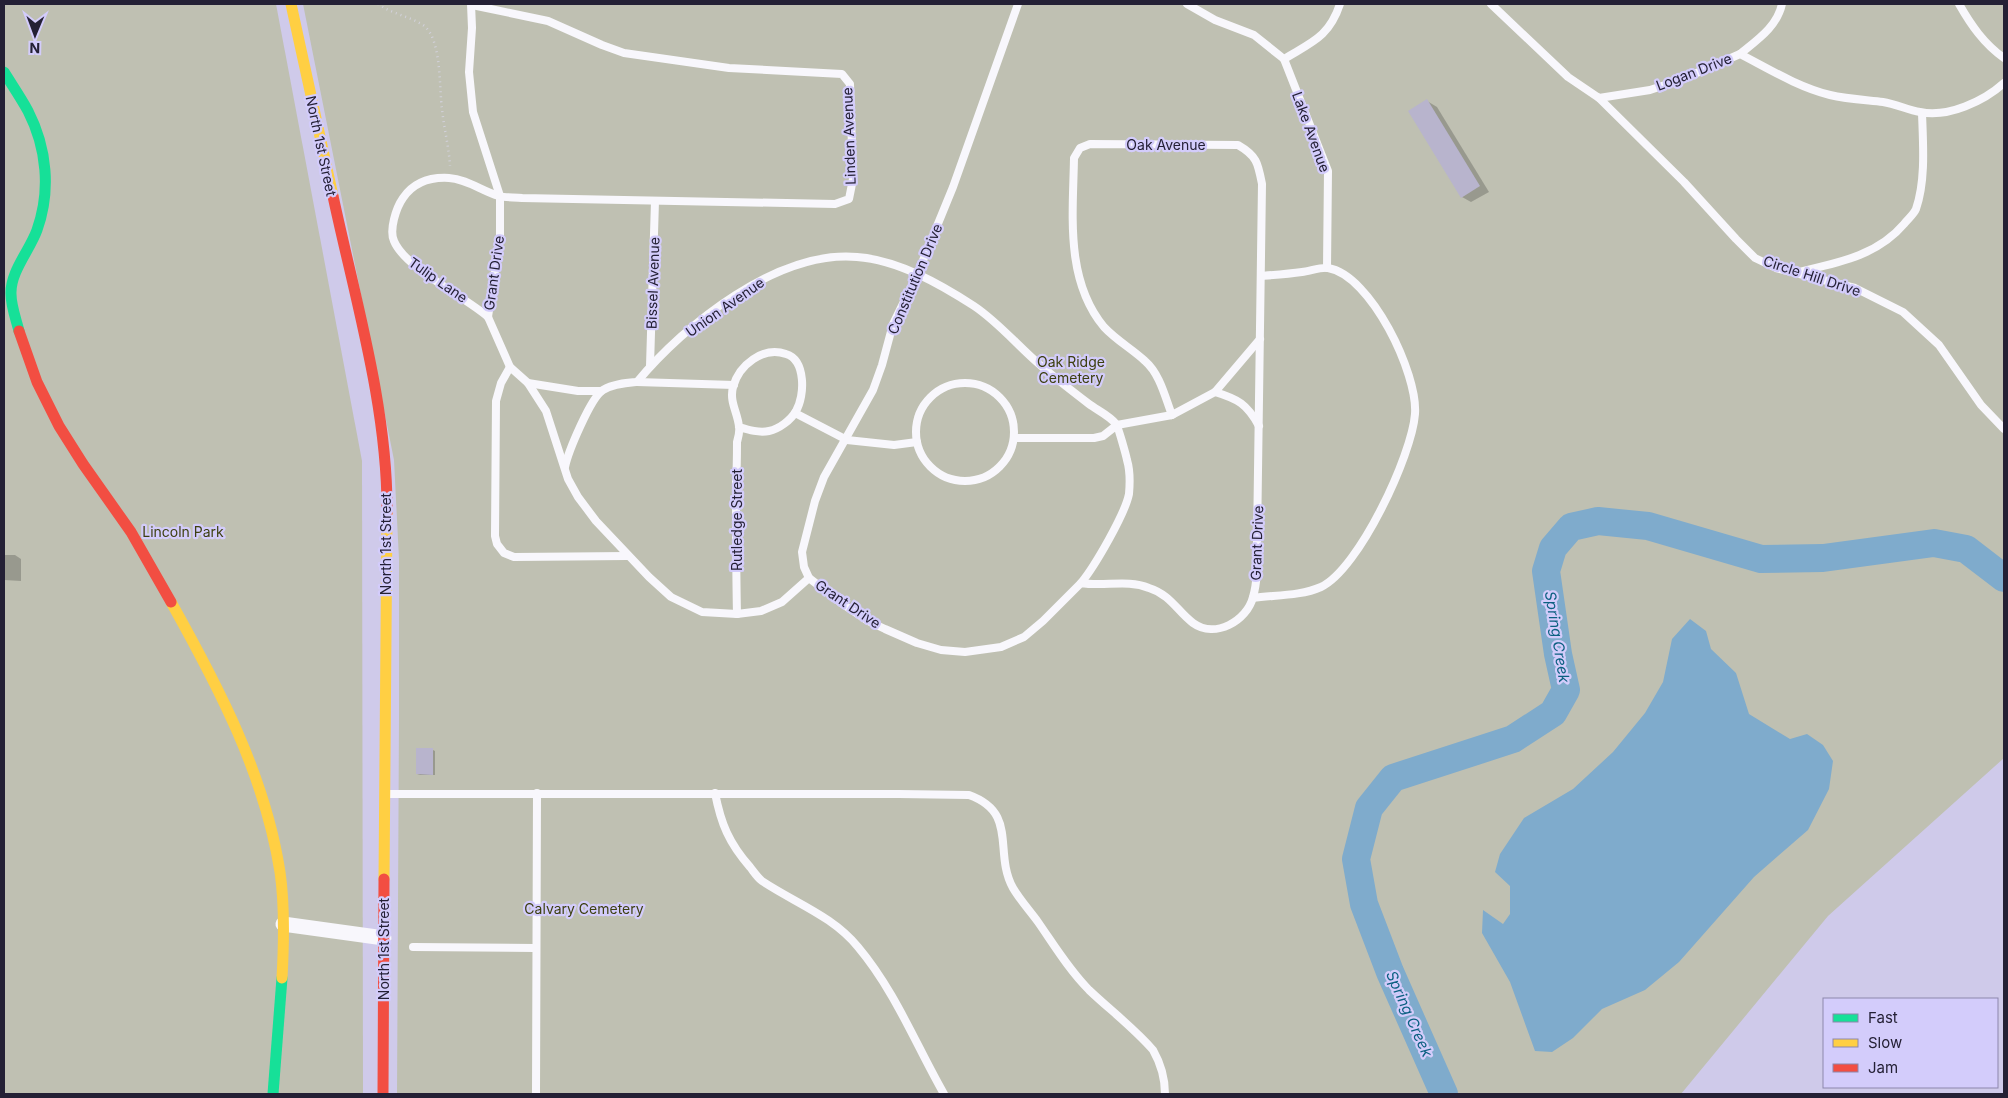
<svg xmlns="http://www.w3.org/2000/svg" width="2008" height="1098" font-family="Inter,sans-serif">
<rect width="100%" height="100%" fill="#cfcaea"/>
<g fill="#bfc0b2">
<path d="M4 4H276L362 461 363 1094H4Z"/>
<path d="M303 4H2004V758L1828 916 1681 1094H397L399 718V559L394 460Z"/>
</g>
<path fill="#7fabcc" d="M1690 619 1706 631 1711 649 1736 673 1749 714 1790 739 1807 734 1823 745 1833 761 1829 789 1808 830 1754 877 1679 962 1645 990 1602 1009 1573 1038 1552 1052 1535 1051 1510 982 1482 933 1483 910 1503 924 1510 914V886L1495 872 1500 854 1524 818 1573 789 1613 752 1645 713 1663 682 1672 639Z"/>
<g fill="#0003">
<path d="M1427 101 1437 107 1489 192 1471 202 1462 197Z"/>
<path d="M4 555H15L21 559V581L4 580Z"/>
<path d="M433 750 435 751V775H420L417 774Z"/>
</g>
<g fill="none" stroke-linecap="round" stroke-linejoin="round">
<path stroke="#7fabcc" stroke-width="28" d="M1444 1094 1390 972 1364 904 1356 859 1369 808 1393 778 1513 739 1553 713 1566 690 1558 654 1546 571 1553 548 1571 527 1598 521 1648 526 1761 559 1823 558 1934 543 1966 549 2004 578"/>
</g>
<g fill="#b8b4cd">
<path d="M1427 99 1480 186 1461 198 1408 111Z"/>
<path d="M416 748H433V775L416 774Z"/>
</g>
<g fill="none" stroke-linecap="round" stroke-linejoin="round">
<path stroke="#d2d1da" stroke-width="2.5" stroke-dasharray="1 4" stroke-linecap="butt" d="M378 4C392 14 409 16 423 25 442 38 439 88 442 109 444 129 449 147 450 166"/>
<g stroke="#f8f7fc" stroke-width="8">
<path d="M471 4 472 28 469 72 473 112 500 196V238L488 317 510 367 528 383 546 411 568 479 578 497 596 521 649 577 671 597 702 612 737 614 761 611 782 602 809 578"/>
<path d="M1018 4 953 187 917 275 893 324 882 365 873 390 824 477 815 501 802 552 804 567 809 578 844 605 868 621 885 629 917 643 941 650 965 652 1001 647 1024 637 1043 621 1081 583C1104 587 1127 579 1149 588 1171 595 1177 611 1193 623 1215 639 1247 621 1253 597 1258 580 1257 561 1257 543L1262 184C1258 163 1257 156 1238 145L1090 144 1080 148 1074 158C1073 215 1065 280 1104 327 1116 340 1132 349 1145 361 1160 374 1165 397 1172 415"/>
<path d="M1187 4 1215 20 1254 35 1284 59C1312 42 1329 37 1340 4"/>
<path d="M1491 4 1568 77 1599 98 1650 90 1683 79 1740 54C1769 69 1798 87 1830 95 1847 99 1866 100 1883 102 1896 104 1908 110 1920 112 1948 118 1984 101 2004 83"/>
<path d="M1959 4C1971 25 1984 44 2004 58"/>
<path d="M472 5 548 21 602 45 624 53 729 68 842 74 850 84 853 179 849 199 835 204 522 198C515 197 506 198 499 196 482 191 467 179 449 178 431 177 414 182 403 198 396 208 389 230 394 241 405 268 464 296 488 317"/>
<path d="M1740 54C1757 40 1777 27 1782 4"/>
<path d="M1284 59 1328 171 1327 268"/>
<path d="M1599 98 1684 182 1736 239 1755 258 1776 268 1855 288 1903 312 1939 345 1981 405 2004 429"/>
<path d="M1798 272C1837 263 1877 256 1904 224 1908 219 1914 214 1916 209 1926 180 1923 143 1922 113"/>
<path d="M650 366 655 201"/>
<path d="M510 367 501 383 496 401 495 536 497 544 504 553 514 557 627 556"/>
<path d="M637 382 734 385"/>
<path d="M528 383 578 391H601"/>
<circle cx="965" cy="432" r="49"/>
<path d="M1215 392C1238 399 1247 404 1259 426"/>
<path d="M795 413 847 440 894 445 917 442"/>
<path d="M1015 438H1094L1103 436 1117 425 1172 415 1215 392 1260 339"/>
<path d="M565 467C568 452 591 397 603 390 613 384 626 383 637 382 685 324 778 250 857 257 898 260 940 284 974 306 998 322 1017 345 1039 364 1055 378 1072 391 1089 404 1097 410 1110 416 1116 424 1118 426 1126 455 1127 460 1130 470 1130 483 1129 494 1125 514 1095 566 1081 583"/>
<path d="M1253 598C1274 595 1301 596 1321 587 1359 569 1412 455 1415 414 1418 374 1371 275 1328 268 1321 267 1310 271 1302 272 1288 274 1274 275 1261 276"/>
<path d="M737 614C736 569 736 525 736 480 737 468 737 455 737 442 738 438 740 432 739 427 738 413 729 402 733 387 739 365 763 346 786 354 806 360 805 396 796 411 791 420 779 429 769 431 759 433 749 430 739 427"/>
<path d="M715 793C721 824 729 843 750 867 754 872 757 877 762 881 795 903 833 916 858 947 895 991 916 1045 944 1094"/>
<path d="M388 794H899L969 795C1019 813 993 852 1013 888 1020 900 1030 911 1038 922 1054 945 1069 970 1089 990 1110 1010 1134 1028 1153 1050 1161 1064 1165 1078 1165 1094"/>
<path d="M413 947 535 948"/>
<path d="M536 1094 537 793"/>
</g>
<path stroke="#f8f7fc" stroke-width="15" d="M283 924 384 938"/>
<g stroke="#16e098" stroke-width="11">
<path d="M4 72C12 85 21 98 28 111 47 148 51 191 37 230 30 250 10 272 11 294 11 306 16 319 19 331"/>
<path d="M273 1094 282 978"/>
</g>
<g stroke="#ffcf43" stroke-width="11">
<path d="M291 4 333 196"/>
<path d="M171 602C218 686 265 775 280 872 285 906 284 942 282 978"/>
<path d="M384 879 387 513"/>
</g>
<g stroke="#f24e42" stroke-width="11">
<path d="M333 196C355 299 388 408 387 513"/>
<path d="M19 331 37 382 59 426 83 464 131 532 171 602"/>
<path d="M383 1094 384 879"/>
</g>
</g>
<g text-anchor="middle" stroke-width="4.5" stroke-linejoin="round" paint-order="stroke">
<g font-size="14" fill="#242035" stroke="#d3ccfb">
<text transform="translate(1694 72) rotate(-21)" y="5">Logan Drive</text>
<text transform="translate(1311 132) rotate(70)" y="5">Lake Avenue</text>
<text transform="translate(849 136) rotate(-92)" y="5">Linden Avenue</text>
<text x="1166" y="150">Oak Avenue</text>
<text transform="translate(321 146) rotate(78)" y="5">North 1st Street</text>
<text transform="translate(494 273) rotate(-82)" y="5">Grant Drive</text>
<text transform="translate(1812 276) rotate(18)" y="5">Circle Hill Drive</text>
<text transform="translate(915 279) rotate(-67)" y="5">Constitution Drive</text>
<text transform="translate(438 280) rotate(35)" y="5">Tulip Lane</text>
<text transform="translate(653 283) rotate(-88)" y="5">Bissel Avenue</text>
<text transform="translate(725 307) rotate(-35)" y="5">Union Avenue</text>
<text transform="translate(737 520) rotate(-90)" y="5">Rutledge Street</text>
<text transform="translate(1257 543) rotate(-88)" y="5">Grant Drive</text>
<text transform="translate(386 544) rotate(-90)" y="5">North 1st Street</text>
<text transform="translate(848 604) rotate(34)" y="5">Grant Drive</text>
<text transform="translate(384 949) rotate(-90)" y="5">North 1st Street</text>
</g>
<g font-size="14" fill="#3c3f0f" stroke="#d3ccfb">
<text x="1071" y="367">Oak Ridge<tspan x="1071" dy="16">Cemetery</tspan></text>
<text x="183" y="537">Lincoln Park</text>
<text x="584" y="914">Calvary Cemetery</text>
</g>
<g font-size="15" font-style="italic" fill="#0b6081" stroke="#d3ccfb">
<text transform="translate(1557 637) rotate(81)" y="5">Spring Creek</text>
<text transform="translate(1409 1014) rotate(66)" y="5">Spring Creek</text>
</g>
</g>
<rect width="2008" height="1098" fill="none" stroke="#242035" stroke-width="10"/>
<rect x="1823" y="998" width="175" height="90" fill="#d3ccfb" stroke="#8d87ac"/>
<rect x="1833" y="1014" width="25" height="8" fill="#16e098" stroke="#8d87ac"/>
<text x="1868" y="1023" font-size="15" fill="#242035">Fast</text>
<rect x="1833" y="1039" width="25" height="8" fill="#ffcf43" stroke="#8d87ac"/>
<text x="1868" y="1048" font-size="15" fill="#242035">Slow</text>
<rect x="1833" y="1064" width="25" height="8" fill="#f24e42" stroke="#8d87ac"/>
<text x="1868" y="1073" font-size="15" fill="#242035">Jam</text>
<g transform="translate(35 35) rotate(181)" stroke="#d3ccfb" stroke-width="4" paint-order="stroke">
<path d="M0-4L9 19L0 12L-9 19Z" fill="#242035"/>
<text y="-8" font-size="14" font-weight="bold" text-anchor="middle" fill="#242035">N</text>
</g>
</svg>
